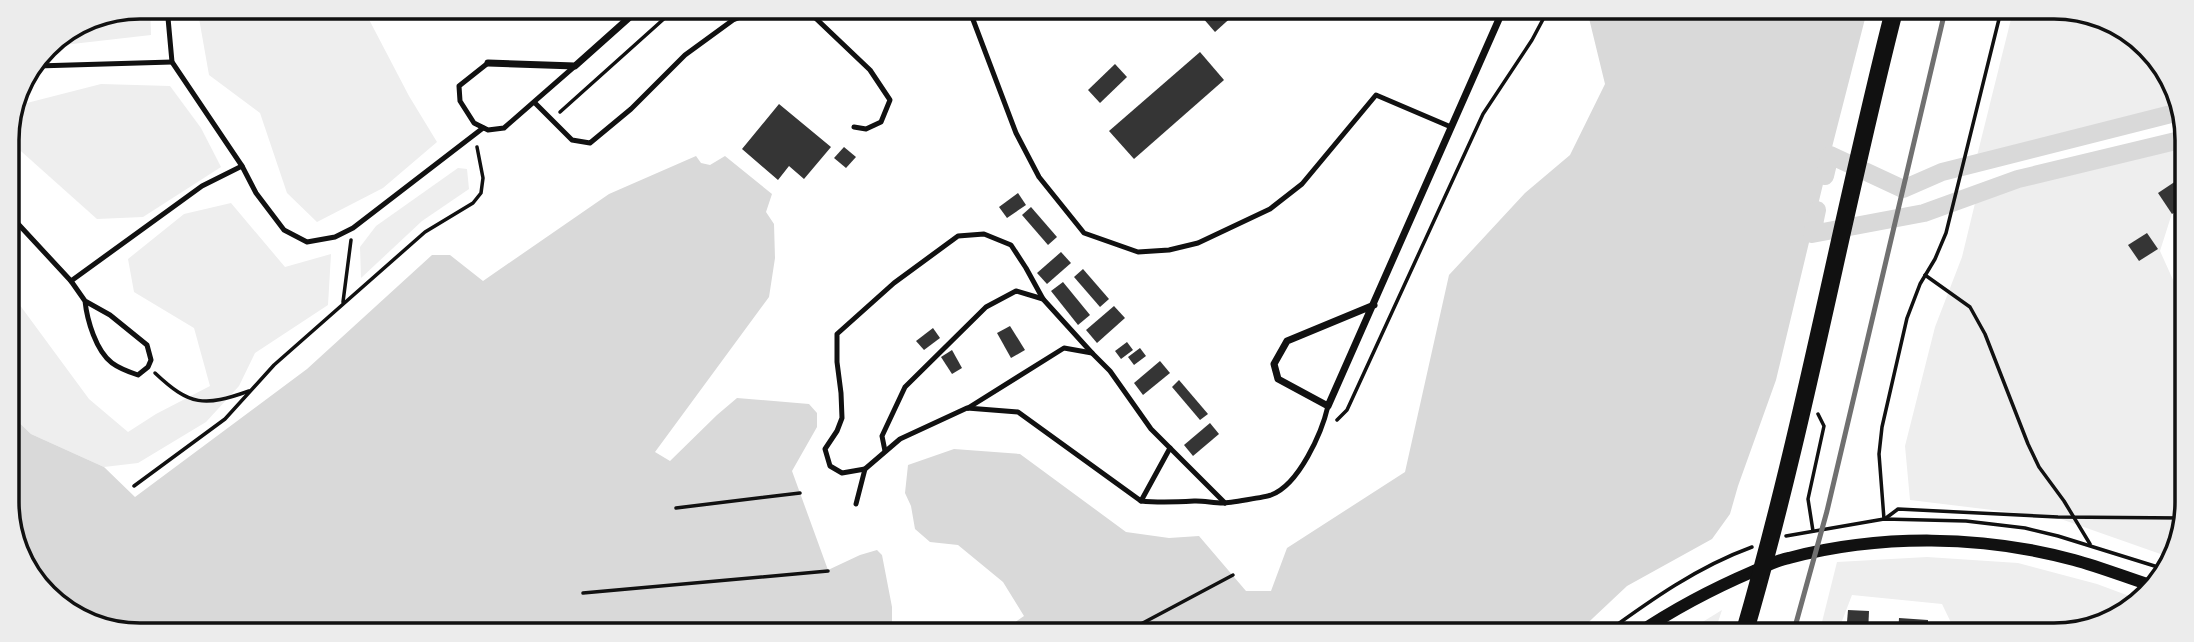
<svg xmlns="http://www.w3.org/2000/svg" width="2194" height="642" font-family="Rubik,sans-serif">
<rect width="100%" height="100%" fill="#fff"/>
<g fill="#eee">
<path d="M140 7H150L151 35 46 47 89 17Z"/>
<path d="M197 7 363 8 409 96 437 142 383 188 317 222 287 193 260 113 209 75Z"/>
<path d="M2013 11H2088L2148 46 2183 111 1975 164Z"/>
<path d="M101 84 170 86 201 128 221 167 143 217 97 219 13 144 9 127 19 105Z"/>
<path d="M2184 139V197L2174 207 2160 251 2179 293 2184 296 2183 536 2169 557 2058 518 1910 500 1905 446 1935 327 1962 257 1977 195 2018 179Z"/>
<path d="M458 168 467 169 469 189 422 221 361 278 360 247 376 226Z"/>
<path d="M231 203 285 267 331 254 328 305 255 353 239 386 206 422 138 463 104 467 31 434 9 413 8 289 89 399 128 432 156 414 210 386 194 328 134 292 128 259 184 214Z"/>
<path d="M1927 557 2018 563 2097 584 2140 600 2135 607 2062 635H1957L1942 604 1852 595 1837 634H1819L1837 562Z"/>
<path d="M1722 610 1714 634H1683Z"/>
</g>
<g fill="#d9d9d9">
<path d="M1587 10 1867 11 1830 155 1776 380 1738 486 1730 514 1712 539 1627 586 1576 634 1001 632 1024 616 1003 582 958 545 930 542 915 529 911 506 905 493 908 465 954 449 1020 454 1126 532 1169 538 1199 536 1246 591H1271L1287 548 1405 472 1449 275 1525 193 1570 155 1605 84Z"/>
<path d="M696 156 701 163 710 165 725 156 772 194 766 212 774 224 775 258 769 297 655 452 670 461 717 415 737 398 809 404 817 413V427L792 471 828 570 860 555 877 550 882 555 892 607V632L106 631 46 596 9 528V413L31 434 104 467 135 497 307 369 432 255H450L483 281 609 194Z"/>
</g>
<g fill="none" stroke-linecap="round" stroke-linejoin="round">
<g stroke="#d9d9d9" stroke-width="18">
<path d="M1825 176 1830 155 1903 189 1942 172 2183 111"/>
<path d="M1817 210 1812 234 1924 213 2018 179 2184 139"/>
</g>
</g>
<g fill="#353535">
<path d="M1195 9H1233L1236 13 1215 32Z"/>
<path d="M1268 10H1283L1274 17Z"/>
<path d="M1200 52 1224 80 1134 159 1109 131Z"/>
<path d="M1115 64 1127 77 1100 103 1088 90Z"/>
<path d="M779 104 831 147 804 179 789 166 778 180 742 149Z"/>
<path d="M844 147 856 157 846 168 834 158Z"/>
<path d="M2176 181 2184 194V206L2172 214 2158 193Z"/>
<path d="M1018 193 1026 205 1007 218 999 207Z"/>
<path d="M1031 207 1057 237 1048 245 1022 215Z"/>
<path d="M2147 233 2158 249 2139 261 2128 245Z"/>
<path d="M1061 252 1071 263 1047 284 1037 273Z"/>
<path d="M1083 269 1109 299 1100 307 1074 277Z"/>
<path d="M1063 282 1090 315 1078 325 1051 291Z"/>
<path d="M1114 306 1125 318 1097 343 1086 330Z"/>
<path d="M1010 326 1025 350 1011 358 997 333Z"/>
<path d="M933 328 940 338 924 350 916 341Z"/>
<path d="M1127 342 1133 350 1121 359 1115 351Z"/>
<path d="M1140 348 1146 356 1134 365 1128 357Z"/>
<path d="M952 350 962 368 952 374 941 357Z"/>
<path d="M1160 361 1170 373 1143 395 1134 383Z"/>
<path d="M1179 380 1208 414 1200 420 1172 387Z"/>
<path d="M1210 423 1219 434 1193 456 1184 445Z"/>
<path d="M1848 610 1869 611 1868 634H1846Z"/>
<path d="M1899 618 1928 620V634H1898Z"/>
</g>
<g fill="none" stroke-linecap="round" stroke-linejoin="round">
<g stroke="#111" stroke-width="3.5">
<path d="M560 112 676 8"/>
<path d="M1925 275 1970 307 1985 334 2028 444 2039 467 2064 501 2090 544"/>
<path d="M343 302 351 240"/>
<path d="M155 373C190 406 204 407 249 391"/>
<path d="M1337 420 1347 410 1483 114 1532 40 1548 10"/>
<path d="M134 486 225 419 274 365 425 232 473 203 481 193 483 178 477 147"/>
<path d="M676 508 800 493"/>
<path d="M1886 518 1898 509 2058 517 2183 518"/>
<path d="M1884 519 1879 454 1882 427 1907 318 1920 284 1935 259 1946 233 2001 11"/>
<path d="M1813 531 1808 499 1824 426 1818 414"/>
<path d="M1786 536 1884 519 1966 521 2025 528 2058 536 2161 568"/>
<path d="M583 593 828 571"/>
<path d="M1124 633 1233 575"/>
<path d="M1604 634C1651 600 1697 567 1752 547"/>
</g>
<g stroke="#111" stroke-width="5">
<path d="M167 7 172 62 242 166 256 193 284 230 307 242 335 237 353 228 483 128"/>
<path d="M801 9 807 10 870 70 890 100 881 122 866 129 854 127"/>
<path d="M969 9 1016 133 1039 177 1084 233 1138 252 1169 250 1198 243 1270 209 1302 184 1376 95 1451 127"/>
<path d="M488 63 459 86 460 101 474 123 488 130 504 128 575 66"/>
<path d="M37 66 172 62"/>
<path d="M535 103 572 140 590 143 631 109 685 55 733 20 762 8"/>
<path d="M8 213 71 281 85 301 110 315 147 345 151 360 148 367 138 375C129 372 120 369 112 363 96 351 87 320 85 301"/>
<path d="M71 281 202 186 242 166"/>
<path d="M968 408 1064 348 1092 353 1110 371 1151 429 1225 503"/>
<path d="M885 451 882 436 905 387 986 307 1016 291 1043 299 1092 353"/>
<path d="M865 469 842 473 830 466 825 449 837 431 842 418 841 393 837 362V334L894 283 958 236 984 234 1011 245 1026 268 1043 299"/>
<path d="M1141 501 1170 448"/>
<path d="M856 504 865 469 900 439 967 408 1018 412 1141 501C1160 503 1177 502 1196 501 1205 501 1214 503 1223 503 1228 503 1266 497 1271 495 1299 485 1322 432 1328 406"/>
</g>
<g stroke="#111" stroke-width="7">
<path d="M488 63 575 66 640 8"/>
<path d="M1374 305 1287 341 1274 364 1278 379 1328 406 1503 10"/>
</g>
<path stroke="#111" stroke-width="12" d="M1637 634C1674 609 1712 589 1754 571 1765 567 1777 560 1789 558 1880 534 1983 535 2074 560 2100 567 2125 577 2150 585"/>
<path stroke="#111" stroke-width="18" d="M1744 634C1804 429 1841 218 1894 11"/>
<path stroke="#707070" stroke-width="5" d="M1793 634 1827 511 1945 11"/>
</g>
<path d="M0 0H2194V642H0ZM140 19H2054A121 121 0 0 1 2175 140V502A121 121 0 0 1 2054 623H140A121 121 0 0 1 19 502V140A121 121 0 0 1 140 19Z" fill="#ececec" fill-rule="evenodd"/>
<path fill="none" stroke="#111" stroke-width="3.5" d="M140 19H2054A121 121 0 0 1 2175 140V502A121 121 0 0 1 2054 623H140A121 121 0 0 1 19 502V140A121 121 0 0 1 140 19Z"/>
</svg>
